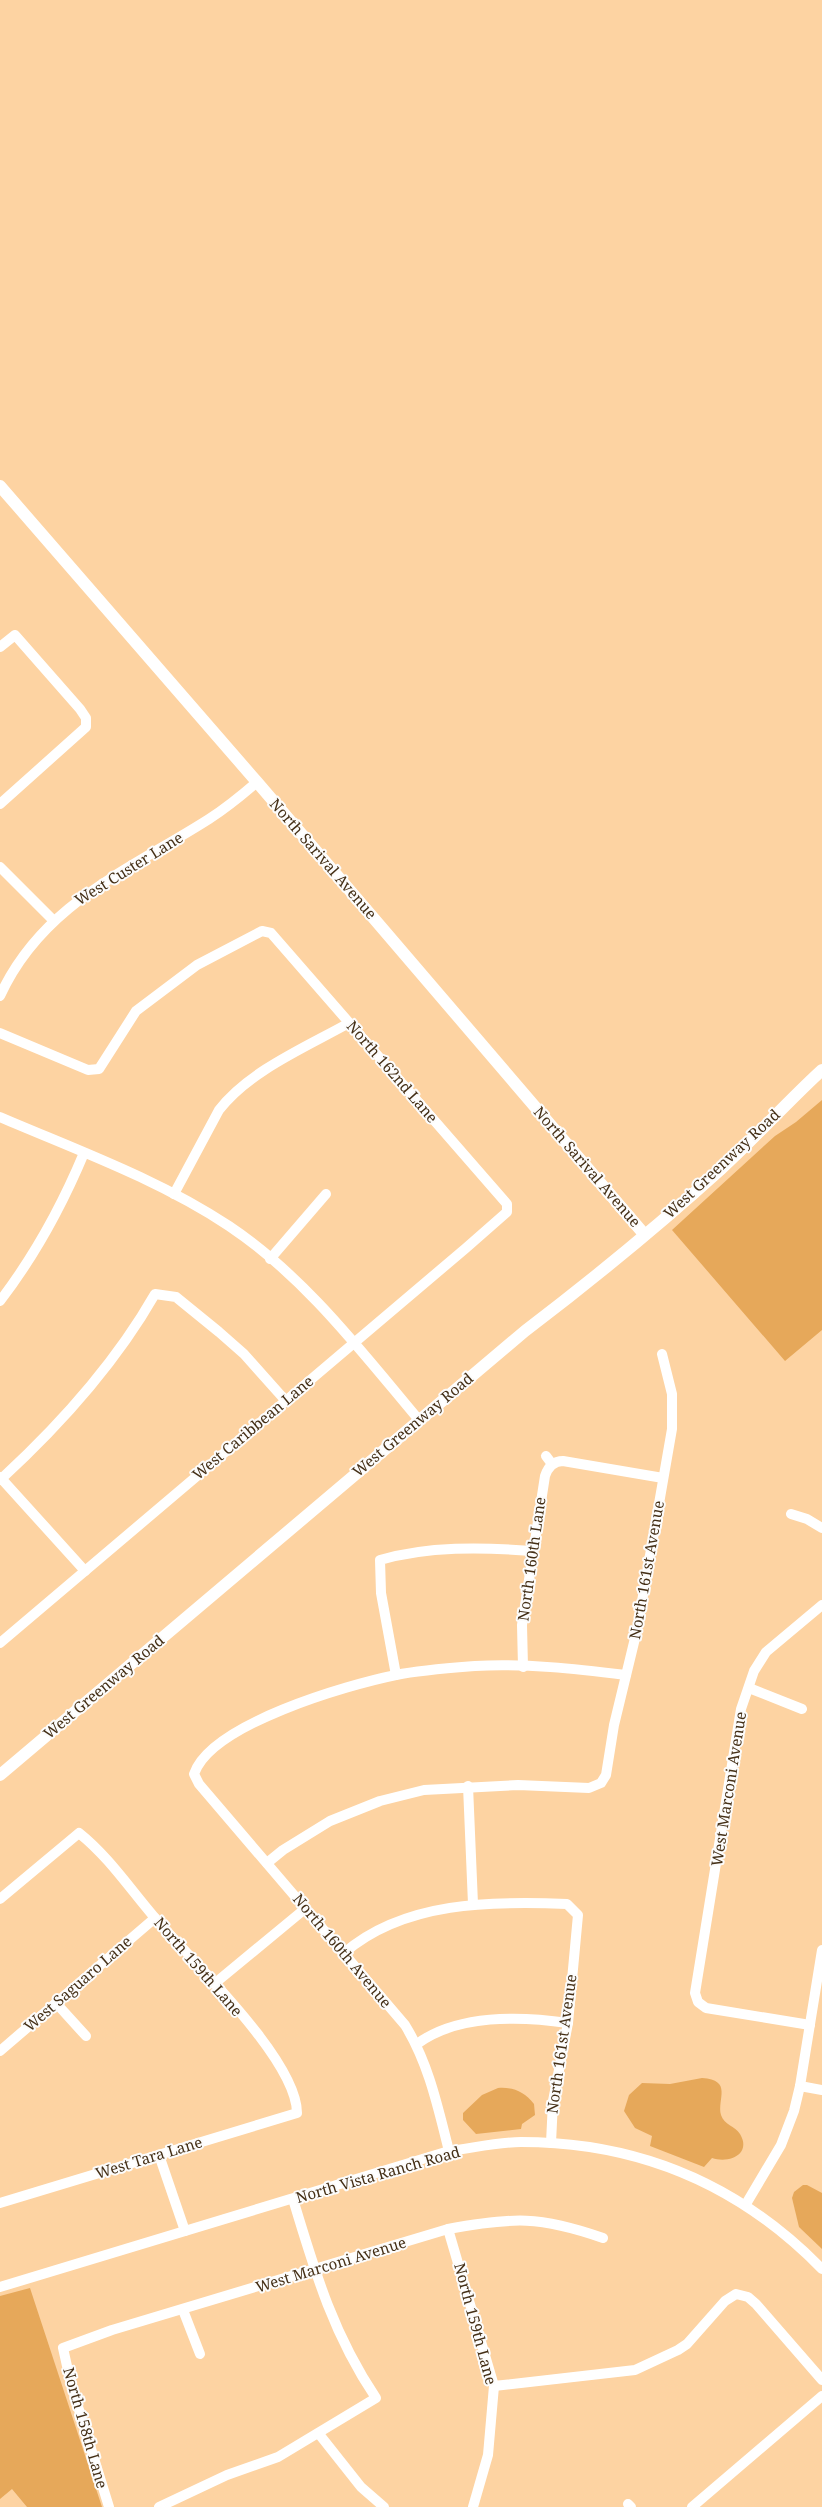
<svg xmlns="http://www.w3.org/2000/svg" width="822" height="2507" font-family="'Noto Serif',serif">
<rect width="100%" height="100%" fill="#fdd3a2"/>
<g fill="#e6a85a">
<path d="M822 1100V1330L785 1361 672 1230 775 1136 796 1122Z"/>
<path d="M702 2078C733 2080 717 2099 721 2115 724 2125 735 2126 740 2134 752 2154 729 2164 712 2158L704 2167 650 2146 652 2136 635 2128 624 2111 629 2095 642 2083 670 2084Z"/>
<path d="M498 2088C513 2087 524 2091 534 2104L535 2115 522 2124 521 2129 476 2134 463 2120V2113L482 2095Z"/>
<path d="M803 2185H807L822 2193V2249L799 2227 792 2198 794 2192Z"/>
<path d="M30 2288 102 2507H27L12 2489 0 2499V2296Z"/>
</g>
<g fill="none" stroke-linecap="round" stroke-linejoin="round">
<g stroke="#fff" stroke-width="10">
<path d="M0 647 15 635 80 709 86 718V727L0 804"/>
<path d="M0 867 53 920"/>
<path d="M0 996C42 904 129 870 209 819 226 808 242 795 257 782"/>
<path d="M0 1033 88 1070 99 1069 136 1011 197 965 262 931 271 933 507 1204V1212L466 1248 0 1643"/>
<path d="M0 1117C77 1150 158 1179 229 1226 305 1277 361 1351 419 1420"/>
<path d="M174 1194 219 1110C249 1071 306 1047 349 1023"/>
<path d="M270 1259 326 1194"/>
<path d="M0 1301C36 1254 61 1208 84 1153"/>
<path d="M546 1456 552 1464"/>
<path d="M0 1477 85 1571"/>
<path d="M0 1480C60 1425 115 1364 155 1294L176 1297 219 1332 244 1354 285 1400"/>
<path d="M791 1514 807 1519 822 1528"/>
<path d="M523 1667 522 1625 545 1476C548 1467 553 1461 563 1461L663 1478"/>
<path d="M396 1675 381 1593 380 1560C428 1546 482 1547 532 1551"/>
<path d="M749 1688 802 1709"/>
<path d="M468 1786 473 1904"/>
<path d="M267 1863 283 1850 330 1821 380 1801 424 1790 518 1785 589 1788 601 1783 606 1775 614 1725 637 1630 672 1429V1394L662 1354"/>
<path d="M0 1899 79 1833C109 1857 130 1889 155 1918 191 1960 297 2060 297 2113L0 2203"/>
<path d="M344 1953C404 1901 492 1901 567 1904L578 1915 568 2023 553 2101 551 2143"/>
<path d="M214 1984 306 1908"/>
<path d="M56 2003 86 2036"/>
<path d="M810 2025 706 2008 698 2002 695 1993 741 1709 754 1671 766 1652 822 1605"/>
<path d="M417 2044C457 2014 521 2016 568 2023"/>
<path d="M0 2051 155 1918"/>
<path d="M800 2086 822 2090"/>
<path d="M449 2151C438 2108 429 2064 405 2025L199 1784 194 1774C211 1724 347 1685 396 1675 421 1670 449 1668 475 1666 524 1663 577 1669 626 1675"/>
<path d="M159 2155 185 2231"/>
<path d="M746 2204 781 2145 794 2111 800 2086 822 1950"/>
<path d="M448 2229 494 2386 488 2455 473 2507"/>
<path d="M0 2287 449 2151C473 2148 498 2142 521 2142 639 2142 740 2185 822 2269"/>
<path d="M183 2310 200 2354"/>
<path d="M494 2386 635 2370 678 2350 687 2344 725 2301 736 2294 748 2297 756 2304 822 2380"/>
<path d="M319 2434 361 2487 384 2507"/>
<path d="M628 2504 631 2507"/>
<path d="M109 2507 71 2384 63 2348 112 2330 448 2229C513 2217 540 2216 603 2238"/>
<path d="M159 2507 227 2475 278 2457 376 2398C333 2334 315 2272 293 2199"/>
<path d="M692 2507 822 2396"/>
</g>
<g stroke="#fff" stroke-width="12">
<path d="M0 486 257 782 644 1234"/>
<path d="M0 1775 525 1331C592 1280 658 1226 721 1169 756 1137 787 1102 822 1070"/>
</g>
</g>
<g text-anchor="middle" stroke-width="4" stroke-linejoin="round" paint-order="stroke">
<g font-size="15" fill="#442f16" stroke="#fcfcfc">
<text transform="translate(323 859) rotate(49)" y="5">North Sarival Avenue</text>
<text transform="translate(129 869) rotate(-32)" y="5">West Custer Lane</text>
<text transform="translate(392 1072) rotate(49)" y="5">North 162nd Lane</text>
<text transform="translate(722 1164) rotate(-43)" y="5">West Greenway Road</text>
<text transform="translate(587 1167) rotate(49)" y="5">North Sarival Avenue</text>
<text transform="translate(413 1425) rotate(-40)" y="5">West Greenway Road</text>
<text transform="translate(253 1428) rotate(-40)" y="5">West Caribbean Lane</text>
<text transform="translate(532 1559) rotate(-82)" y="5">North 160th Lane</text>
<text transform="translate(647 1570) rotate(-80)" y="5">North 161st Avenue</text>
<text transform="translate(104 1687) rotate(-40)" y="5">West Greenway Road</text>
<text transform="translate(729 1789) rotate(-81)" y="5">West Marconi Avenue</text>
<text transform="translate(342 1951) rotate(50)" y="5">North 160th Avenue</text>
<text transform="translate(198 1967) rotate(49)" y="5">North 159th Lane</text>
<text transform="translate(78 1984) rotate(-41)" y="5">West Saguaro Lane</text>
<text transform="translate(562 2044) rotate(-82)" y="5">North 161st Avenue</text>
<text transform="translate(149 2158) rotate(-17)" y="5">West Tara Lane</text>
<text transform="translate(378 2175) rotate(-16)" y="5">North Vista Ranch Road</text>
<text transform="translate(331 2265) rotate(-17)" y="5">West Marconi Avenue</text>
<text transform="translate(475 2324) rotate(75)" y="5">North 159th Lane</text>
<text transform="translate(85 2428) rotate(74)" y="5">North 158th Lane</text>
</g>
</g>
</svg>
